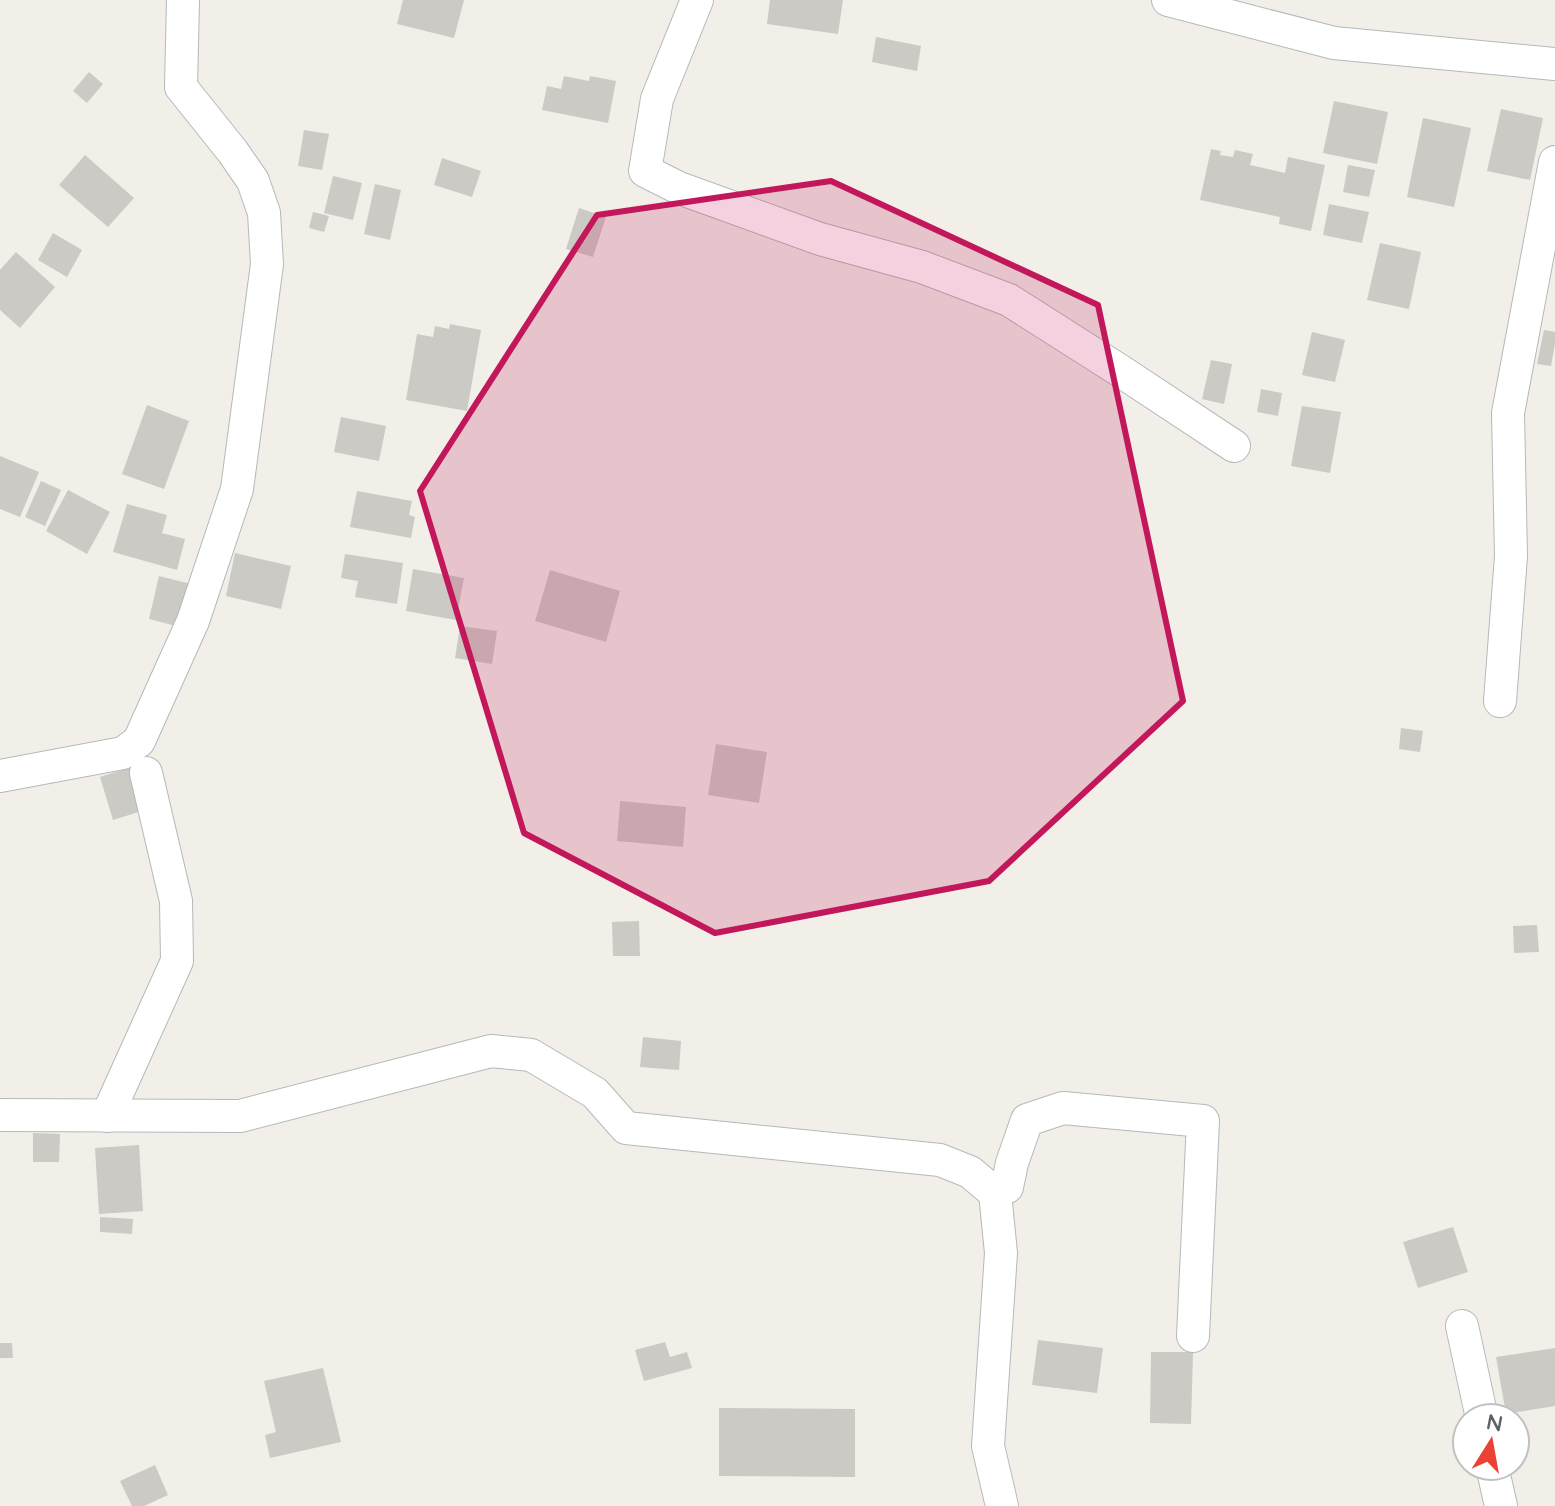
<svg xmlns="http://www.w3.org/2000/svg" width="1555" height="1506" font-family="Quicksand,sans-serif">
<rect width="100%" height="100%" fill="#f1efe8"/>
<g fill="#cccac5">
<path d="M403 0H464L454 38 397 24Z"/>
<path d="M770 0H843L838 34 767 24Z"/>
<path d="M876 37 921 46 917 71 872 62Z"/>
<path d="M89 72 103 84 87 103 73 91Z"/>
<path d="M564 76 589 81 590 76 616 81 608 123 542 110 547 86 561 89Z"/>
<path d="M1334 101 1388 112 1377 164 1323 153Z"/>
<path d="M1501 109 1543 118 1530 180 1487 171Z"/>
<path d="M1423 118 1471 128 1454 207 1407 197Z"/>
<path d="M304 130 329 134 322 170 298 166Z"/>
<path d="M1211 149 1221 151 1220 155 1233 157 1235 150 1253 154 1250 165 1285 173 1288 157 1325 165 1311 231 1279 224 1280 217 1200 200Z"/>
<path d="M85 155 134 198 108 227 59 185Z"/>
<path d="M442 158 481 171 472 197 434 185Z"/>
<path d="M1348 165 1375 170 1369 197 1343 192Z"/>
<path d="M333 176 362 183 353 220 324 213Z"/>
<path d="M375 184 401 190 390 240 364 234Z"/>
<path d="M1329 204 1369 212 1362 243 1323 235Z"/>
<path d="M579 208 606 217 593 257 566 249Z"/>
<path d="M313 212 329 216 324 232 309 228Z"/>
<path d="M53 233 82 250 67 277 38 260Z"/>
<path d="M1380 243 1421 252 1409 309 1367 300Z"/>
<path d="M16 252 55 287 20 328 0 310V270Z"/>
<path d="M450 324 481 330 467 411 406 400 417 334 433 337 435 326 449 329Z"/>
<path d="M1544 330 1555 332V344L1551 366 1537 364Z"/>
<path d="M1312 332 1345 340 1335 382 1302 375Z"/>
<path d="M1211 360 1232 364 1224 404 1202 399Z"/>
<path d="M1261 389 1282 393 1278 416 1257 412Z"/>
<path d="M147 405 189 421 164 489 122 474Z"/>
<path d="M1302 406 1341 412 1330 473 1291 466Z"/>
<path d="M341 417 386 426 379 461 334 452Z"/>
<path d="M0 456 39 472 20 517 0 509Z"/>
<path d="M41 481 61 490 45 526 25 517Z"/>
<path d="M68 490 110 512 87 554 46 531Z"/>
<path d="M357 491 412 501 409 515 415 517 411 538 350 527Z"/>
<path d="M127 504 167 515 162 533 185 539 177 570 113 552Z"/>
<path d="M235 553 291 566 281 609 226 596Z"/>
<path d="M345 554 403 563 397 604 355 597 358 581 341 578Z"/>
<path d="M413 569 464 578 456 620 406 611Z"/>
<path d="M550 570 620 591 606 642 535 621Z"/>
<path d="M159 576 191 584 180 627 149 619Z"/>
<path d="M460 626 497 631 492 664 455 658Z"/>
<path d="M1401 728 1423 731 1420 752 1399 749Z"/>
<path d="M716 744 767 752 759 803 708 795Z"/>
<path d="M131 767 145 810 113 820 100 777Z"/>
<path d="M620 801 686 807 683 847 617 841Z"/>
<path d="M639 921 640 956H613L612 922Z"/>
<path d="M1537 925 1539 952 1514 953 1513 926Z"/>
<path d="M643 1037 681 1041 679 1070 640 1067Z"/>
<path d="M33 1133 60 1134 59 1162H33Z"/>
<path d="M139 1145 143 1211 99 1214 95 1148Z"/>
<path d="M100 1217 133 1219 132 1234 100 1232Z"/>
<path d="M1453 1227 1468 1272 1418 1288 1403 1242Z"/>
<path d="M1038 1340 1103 1348 1097 1393 1032 1385Z"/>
<path d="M665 1342 670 1357 687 1352 692 1368 644 1381 635 1350Z"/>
<path d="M0 1343H12L13 1358H0Z"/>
<path d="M1555 1348V1406L1506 1414 1496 1357Z"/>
<path d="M1151 1352H1193L1191 1424 1150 1423Z"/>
<path d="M323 1368 341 1442 270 1458 265 1435 276 1432 264 1381Z"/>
<path d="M719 1408 855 1409V1477L719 1476Z"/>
<path d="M155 1465 168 1495 144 1506H132L120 1481Z"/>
</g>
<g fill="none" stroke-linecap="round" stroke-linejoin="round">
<g stroke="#b5b8bc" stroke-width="34">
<g id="minor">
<path d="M697 0 657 99 645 171 679 188 820 239 922 267 1009 300 1119 370 1234 446"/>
<path d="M1168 0 1334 43 1555 64"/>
<path d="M1500 701 1511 556 1508 413 1555 162"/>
<path d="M0 776 123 753 139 741 193 621 237 489 267 264 264 213 253 181 233 152 181 87 183 0"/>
<path d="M0 1115 240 1116 491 1051 531 1055 595 1093 626 1128 940 1160 970 1172 995 1193 1001 1253 988 1446 1002 1506"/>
<path d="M107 1116 177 961 176 901 146 773"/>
<path d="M995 1193 1007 1187 1012 1163 1027 1120 1063 1108 1203 1121 1193 1336"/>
<path d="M1462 1326 1482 1418"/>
<path d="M1492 1466 1501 1506"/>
</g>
</g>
<use href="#minor" stroke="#fff" stroke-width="32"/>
</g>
<path fill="#c2185b" fill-opacity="0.2" stroke="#c2185b" stroke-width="6" stroke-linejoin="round" d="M831 181 1098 305 1183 701 989 881 715 933 524 833 420 491 597 215Z"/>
<g transform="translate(1491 1442) rotate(11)"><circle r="38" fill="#ffffff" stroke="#bfc1c3" stroke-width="2"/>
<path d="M0-6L14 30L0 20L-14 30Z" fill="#ea4335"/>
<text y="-12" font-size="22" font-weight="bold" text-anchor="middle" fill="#5f6368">N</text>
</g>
</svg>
